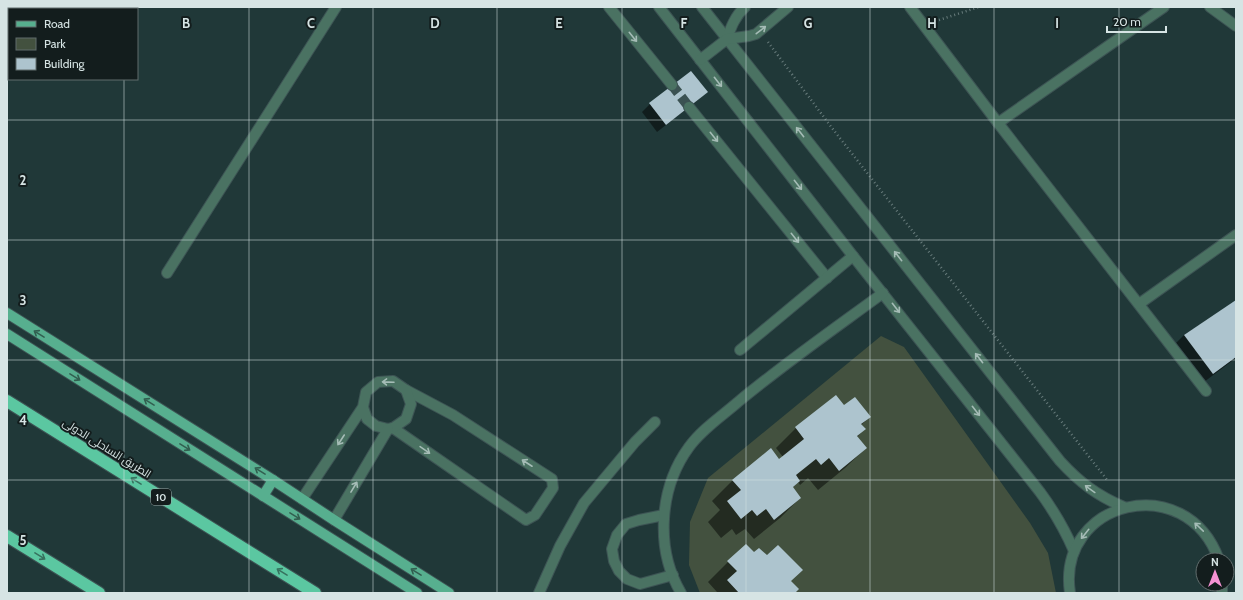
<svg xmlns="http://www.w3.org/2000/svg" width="1243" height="600" font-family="Cabin,Cairo,sans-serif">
<rect width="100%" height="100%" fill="#203838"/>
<path fill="#43513f" d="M881 336 904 347 1030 523 1048 553 1056 593H700L689 565 690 522 708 478Z"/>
<g fill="#0007">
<path d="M691 72 706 92 698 100 657 132 642 112 650 104Z"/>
<path d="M1236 301V358L1204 382 1176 343 1184 335Z"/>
<path d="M844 407 870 417 861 425 864 429 857 437 866 448 845 468 818 490 808 478 800 485 798 482 792 488 800 498 780 518 754 539 745 529 736 535 732 529 721 538 708 522 720 510 712 501 733 480 779 460 783 457 776 448 796 428Z"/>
<path d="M728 562 790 582 794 593H716L717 592 708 582Z"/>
</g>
<g fill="#adc4ce">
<path d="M691 71 708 92 666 125 649 103Z"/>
<path d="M1236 300V357L1213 374 1184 335Z"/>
<path d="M836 395 844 405 855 397 871 417 861 424 866 429 857 436 867 448 839 471 829 458 821 465 816 459 796 475 800 481 793 487 801 498 774 520 766 509 757 516 752 510 741 519 727 501 741 490 732 480 771 448 779 459 804 439 795 427Z"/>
<path d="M746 544 754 552 759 548 767 555 778 545 803 570 791 581 799 589 795 593H739L727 580 737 571 727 561Z"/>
</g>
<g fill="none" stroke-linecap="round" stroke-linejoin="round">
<path stroke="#3b5252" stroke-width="10" stroke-dasharray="10 5" stroke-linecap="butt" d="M672 85 689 107"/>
<g stroke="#3d5454" stroke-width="12">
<g id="minor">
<path d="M609 7 672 85"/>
<path d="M659 7 853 256 1040 492C1054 511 1065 530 1074 551"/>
<path d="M702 7 1060 461C1080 483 1098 496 1124 507"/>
<path d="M910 7 998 123 1206 391"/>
<path d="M1210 7 1236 26"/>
<path d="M727 39C731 27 735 16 745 7"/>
<path d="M700 60 727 39 749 36 756 34 788 7"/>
<path d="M689 107 827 278"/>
<path d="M998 123 1164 7"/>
<path d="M167 273 336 7"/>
<path d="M1139 304 1236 235"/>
<path d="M740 350 853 256"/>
<path d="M393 428 526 520 535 515 553 488 552 479 453 415 406 390"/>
<path d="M302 499 363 407 366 392 378 382 393 381 406 390 411 404 406 419 393 428 388 429 376 426 367 419 363 407"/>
<path d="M664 515 639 520 626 524 617 535 612 549 614 561 619 571 627 579 640 584 673 575"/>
<path d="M334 520 388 429"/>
<path d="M539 593 560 546 584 503 635 442 655 422"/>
<path d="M681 593C655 549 659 488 689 447 702 429 722 416 738 402 785 363 834 329 883 293"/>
<path d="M1070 593C1056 501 1186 468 1219 560"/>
<path d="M1222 593V584"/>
</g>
</g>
<g stroke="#3d5454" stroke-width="12">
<g id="major">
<path d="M7 313 273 480 334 520 449 593"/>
<path d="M7 334 417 593"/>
<path d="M263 496 273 480"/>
</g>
</g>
<g stroke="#3d5454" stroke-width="14">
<g id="highway">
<path d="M7 401 315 593"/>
<path d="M7 536 99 593"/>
</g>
</g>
<g stroke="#687c7c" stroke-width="2.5" stroke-dasharray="1 3" stroke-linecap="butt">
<path d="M939 20 979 7"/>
<path d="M768 42 832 128 1108 481"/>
</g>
<use href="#minor" stroke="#4a7262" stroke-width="10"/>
<use href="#major" stroke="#57af8f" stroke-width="10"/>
<use href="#highway" stroke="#5bc7a1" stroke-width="12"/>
</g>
<defs><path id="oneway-shaft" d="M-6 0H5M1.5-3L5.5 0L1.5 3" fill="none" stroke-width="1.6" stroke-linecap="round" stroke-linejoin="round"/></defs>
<g stroke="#a5bcb6">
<use href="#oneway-shaft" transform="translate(761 30) rotate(-38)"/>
<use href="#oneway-shaft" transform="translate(633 37) rotate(51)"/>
<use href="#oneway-shaft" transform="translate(718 82) rotate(52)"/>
<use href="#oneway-shaft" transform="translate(800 132) rotate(-128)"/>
<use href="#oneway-shaft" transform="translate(714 137) rotate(51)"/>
<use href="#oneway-shaft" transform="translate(798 185) rotate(52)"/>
<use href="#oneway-shaft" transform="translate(795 238) rotate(51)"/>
<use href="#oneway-shaft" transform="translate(898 256) rotate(-128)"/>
<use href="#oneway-shaft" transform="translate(896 308) rotate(52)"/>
<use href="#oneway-shaft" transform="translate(979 358) rotate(-128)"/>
<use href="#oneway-shaft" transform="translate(388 382) rotate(-178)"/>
<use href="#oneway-shaft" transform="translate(976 411) rotate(52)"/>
<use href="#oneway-shaft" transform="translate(341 440) rotate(123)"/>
<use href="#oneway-shaft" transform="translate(425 450) rotate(35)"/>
<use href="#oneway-shaft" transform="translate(527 463) rotate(-147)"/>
<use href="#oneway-shaft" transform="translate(354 487) rotate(-59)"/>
<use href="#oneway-shaft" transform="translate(1090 489) rotate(-144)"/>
<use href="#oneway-shaft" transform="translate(1199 527) rotate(-136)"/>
<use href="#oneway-shaft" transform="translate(1085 534) rotate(129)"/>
</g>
<g stroke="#325f50">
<use href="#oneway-shaft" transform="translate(39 334) rotate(-148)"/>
<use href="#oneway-shaft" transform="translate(75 377) rotate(32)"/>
<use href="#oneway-shaft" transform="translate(149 402) rotate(-148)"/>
<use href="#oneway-shaft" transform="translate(185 447) rotate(32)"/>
<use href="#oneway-shaft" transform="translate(260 471) rotate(-148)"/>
<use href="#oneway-shaft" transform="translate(295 516) rotate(32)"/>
<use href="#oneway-shaft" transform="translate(416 572) rotate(-148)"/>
</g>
<g stroke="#37725f">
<use href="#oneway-shaft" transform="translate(136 481) rotate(-148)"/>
<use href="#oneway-shaft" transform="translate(40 556) rotate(32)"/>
<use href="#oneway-shaft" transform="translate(282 572) rotate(-148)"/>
</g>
<path fill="none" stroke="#d6e4e4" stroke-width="1" stroke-opacity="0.55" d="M124 7V9M249 7V593M373 7V593M497 7V593M622 7V593M746 7V593M870 7V593M994 7V593M1119 7V593M124 79V593M7 120H1236M7 240H1236M7 360H1236M7 480H1236"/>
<g text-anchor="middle" stroke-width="4" stroke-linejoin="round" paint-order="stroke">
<rect fill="#131d1d" stroke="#9ca8a8" stroke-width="1" x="151" y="489" width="20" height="16" rx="3"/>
<g font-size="10" font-weight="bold" fill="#d6e4e4">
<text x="161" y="501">10</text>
</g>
<g font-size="11" fill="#d6e4e4" stroke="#131d1d">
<text transform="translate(107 448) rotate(32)" y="4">الطريق الساحلى الدولى</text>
</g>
</g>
<g font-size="13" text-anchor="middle" font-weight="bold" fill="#d6e4e4" stroke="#131d1d" stroke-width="4" stroke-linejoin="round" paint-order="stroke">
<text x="186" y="28">B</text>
<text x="311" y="28">C</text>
<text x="435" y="28">D</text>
<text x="559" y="28">E</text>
<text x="684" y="28">F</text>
<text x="808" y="28">G</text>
<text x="932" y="28">H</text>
<text x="1057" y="28">I</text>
<text x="23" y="185">2</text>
<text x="23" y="305">3</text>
<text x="23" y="425">4</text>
<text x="23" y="545">5</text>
</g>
<rect width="1243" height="600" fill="none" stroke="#d6e4e4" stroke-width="16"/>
<rect x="8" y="8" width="130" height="72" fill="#131d1d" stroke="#616d6d"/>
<rect x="16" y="21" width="20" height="6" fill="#57af8f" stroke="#616d6d"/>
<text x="44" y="28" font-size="12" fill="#d6e4e4">Road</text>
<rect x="16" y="38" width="20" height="12" fill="#43513f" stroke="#616d6d"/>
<text x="44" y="48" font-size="12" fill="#d6e4e4">Park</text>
<rect x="16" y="58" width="20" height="12" fill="#adc4ce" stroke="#616d6d"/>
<text x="44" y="68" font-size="12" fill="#d6e4e4">Building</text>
<g transform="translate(1215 572)"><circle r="19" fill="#131d1d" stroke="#616d6d"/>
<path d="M0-3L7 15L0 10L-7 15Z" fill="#f591d3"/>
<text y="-6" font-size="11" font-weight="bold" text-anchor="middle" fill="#d6e4e4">N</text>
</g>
<path d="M1107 26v6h59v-6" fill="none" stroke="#d6e4e4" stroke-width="2"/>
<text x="1113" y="26" font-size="12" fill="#d6e4e4" stroke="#131d1d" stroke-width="3" paint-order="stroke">20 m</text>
</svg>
